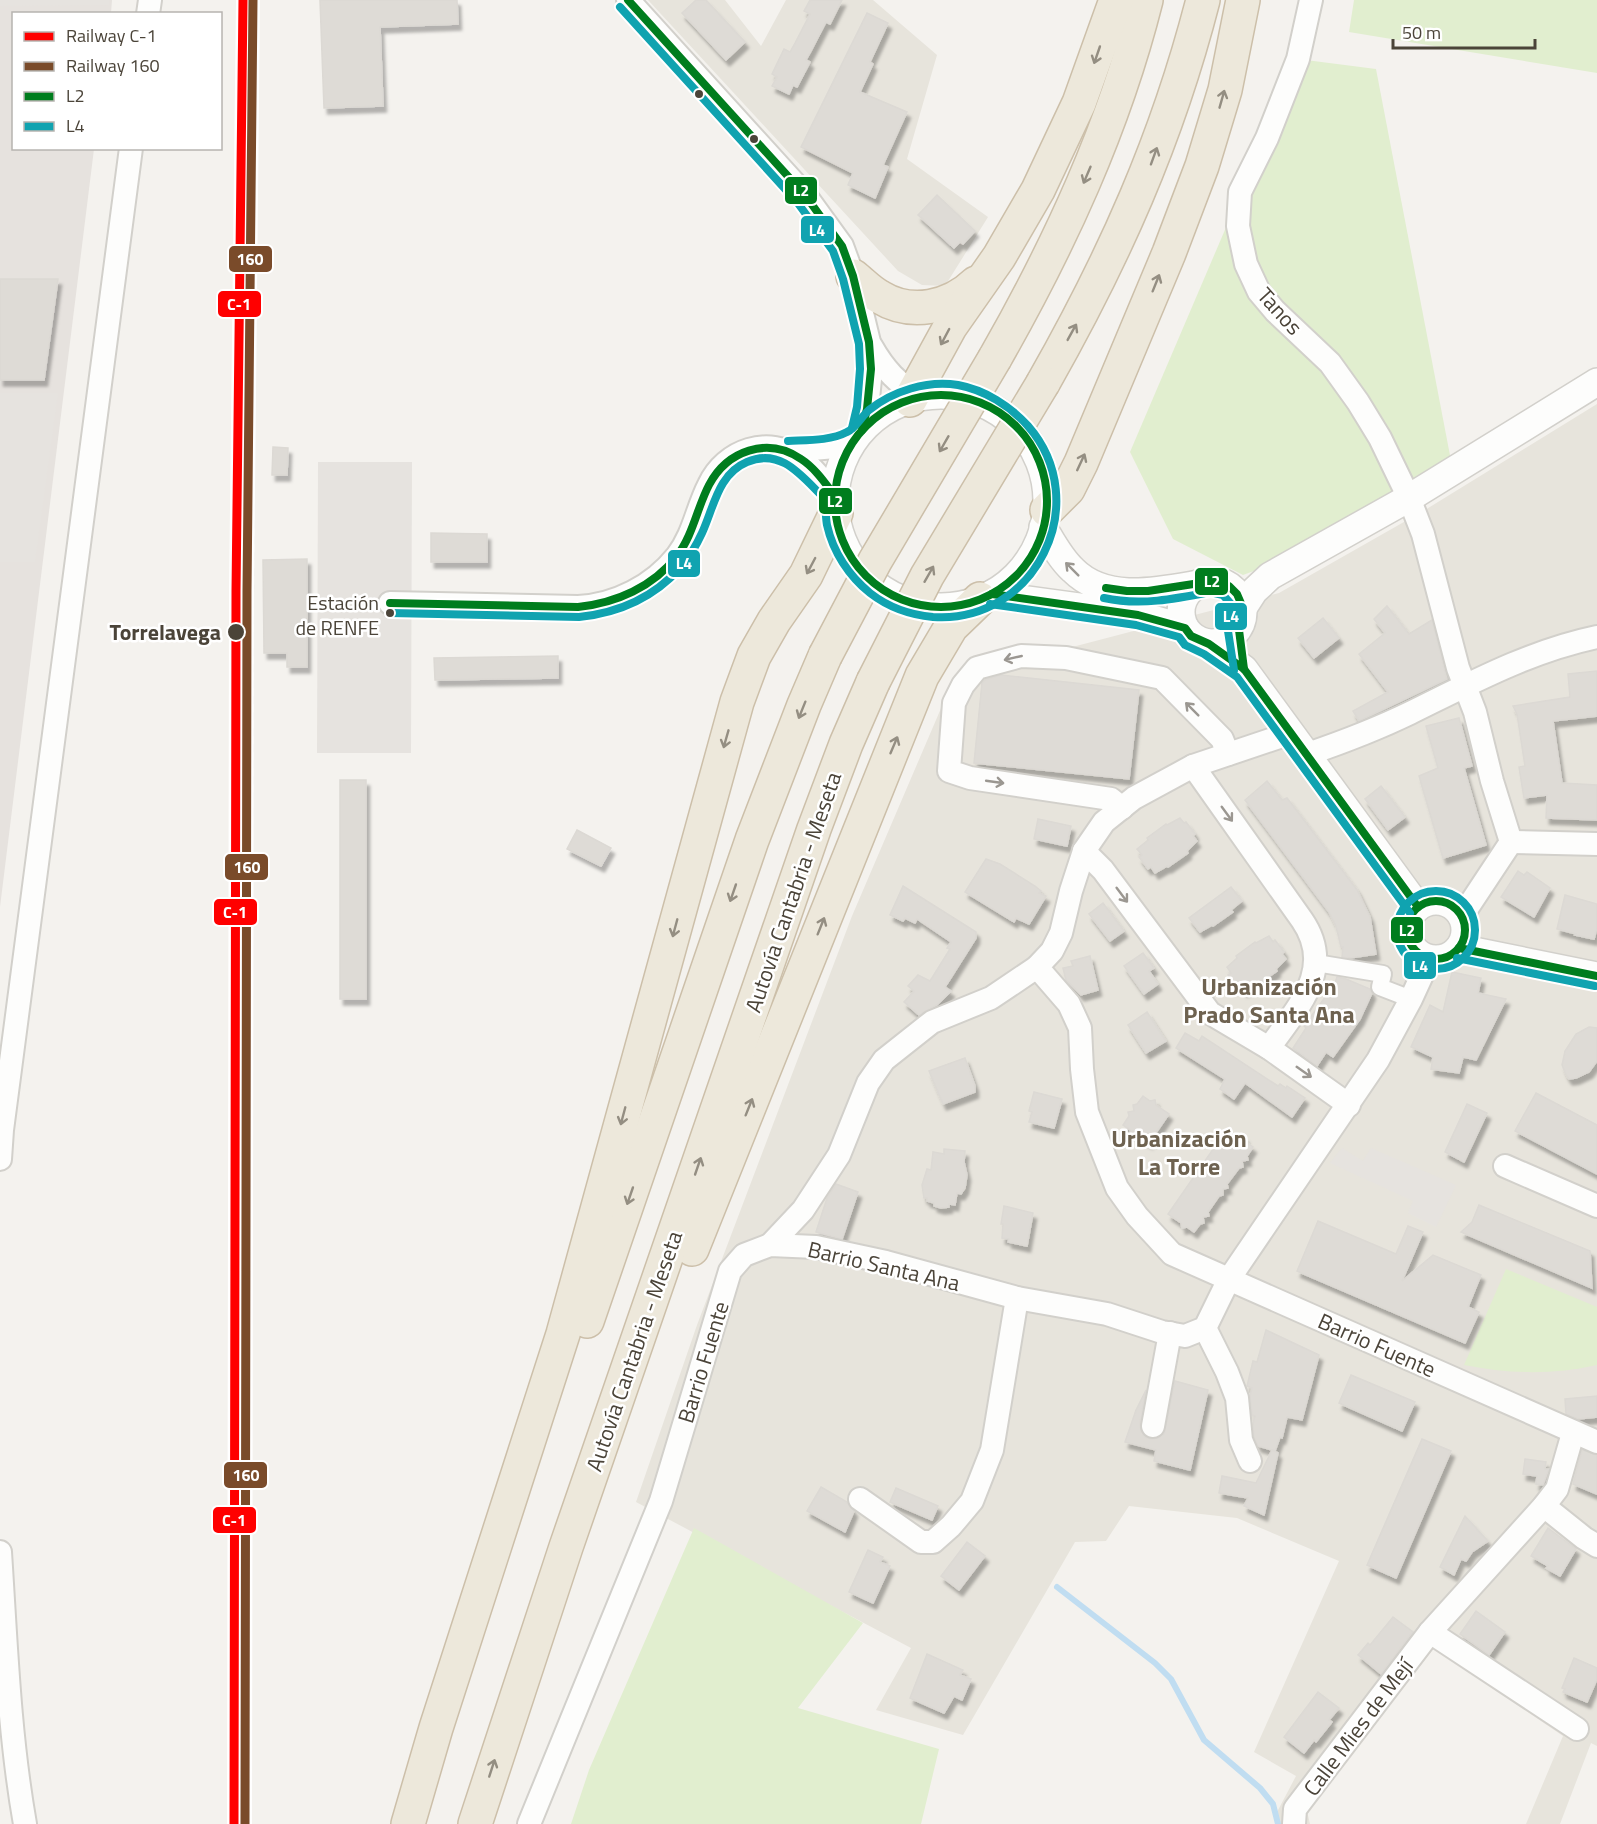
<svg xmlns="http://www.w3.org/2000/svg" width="1597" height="1824" font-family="'Titillium Web',sans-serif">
<defs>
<filter id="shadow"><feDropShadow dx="3.5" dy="6" stdDeviation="1.5" flood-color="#0004"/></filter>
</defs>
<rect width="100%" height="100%" fill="#f4f2ee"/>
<g fill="#e7e4dc">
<path d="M648 0H725L761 46 786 0H873L937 55 907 159 988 217 945 286 922 285 898 271Z"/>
<path d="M1597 404V1746L1591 1743 1560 1824H1526L1563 1736 1434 1648 1307 1811 1310 1824H1278L1276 1814 1296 1776 1254 1752 1339 1561 1237 1518 1129 1506 1106 1541 1075 1542 963 1735 876 1710 911 1648 636 1502 697 1325 852 916 954 678 1279 593 1425 510Z"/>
</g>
<path fill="#e6e2de" d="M0 0H112L111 13 14 14V148L94 149 0 907Z"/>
<g fill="#e1eecf">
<path d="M1354 0H1597V73L1349 32Z"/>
<path d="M1298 59 1376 69 1453 471 1333 542 1243 575 1173 539 1130 452Z"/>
<path d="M1506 1269 1597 1307V1365C1552 1375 1509 1374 1464 1365Z"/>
<path d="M694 1528 863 1623 798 1708 939 1749 921 1824H571L589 1770Z"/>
</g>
<g fill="#e6e3df">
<path d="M0 0H109V5L0 6Z"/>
<path d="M0 393H58L35 562H0Z"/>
<path d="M318 462H412L411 753H317Z"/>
<path d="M1342 1148 1363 1161 1371 1148 1456 1185 1436 1227 1408 1213 1413 1201 1330 1163Z"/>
</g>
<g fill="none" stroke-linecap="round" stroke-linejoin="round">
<path stroke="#c0ddf1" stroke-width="6" d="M1057 1587 1155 1663 1171 1679 1204 1740 1260 1788 1273 1804 1278 1824"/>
</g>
<g fill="#dedbd6" stroke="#dcd9d4" stroke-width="1.5" filter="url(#shadow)">
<path d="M320 0H457L458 24 380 27 383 106 324 108Z"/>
<path d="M696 0H706L745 42 726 60 682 13Z"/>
<path d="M810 0H842L830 24 826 22 811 51 806 60 810 62 797 87 793 85 789 94 772 86 777 77 772 74 784 49 790 52 795 43 810 14 804 11Z"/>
<path d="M867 13 888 23 870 62 873 64 860 92 907 112 883 165 888 167 875 198 848 185 853 173 801 147Z"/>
<path d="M937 195 975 231 963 244 960 242 954 248 918 215Z"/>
<path d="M0 279H58L44 380H0Z"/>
<path d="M273 447 288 448 287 475H272Z"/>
<path d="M431 533 487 534V562H431Z"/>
<path d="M307 559V667H287V653H264L263 560Z"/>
<path d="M1387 606 1409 634 1432 620 1447 679 1359 721 1353 711 1388 692 1359 654 1385 633 1374 619Z"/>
<path d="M1323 618 1339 638 1314 658 1298 638Z"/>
<path d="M558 656V678L435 680 434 658Z"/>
<path d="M1597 671V716L1553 721 1562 783 1597 785V820L1546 818 1547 795 1524 798 1519 767 1525 766 1517 714 1513 706 1570 697 1568 674Z"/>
<path d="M1001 675 1139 690 1129 779 974 763 982 683 985 680Z"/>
<path d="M1459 718 1472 766 1464 768 1486 845 1443 858 1419 776 1438 768 1426 726Z"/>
<rect x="340" y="780" width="26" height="219"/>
<path d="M1267 781 1282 800 1287 798 1357 890 1370 917 1376 954 1350 958 1342 957 1343 947H1341L1336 926 1329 912 1245 800Z"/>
<path d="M1381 786 1405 817 1388 830 1365 799Z"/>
<path d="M1180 818 1184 823 1186 822 1195 834 1193 836 1197 841 1187 851 1188 853 1168 867 1167 866 1155 873 1151 867 1148 869 1139 857 1142 855 1137 849 1148 840 1147 838 1166 824 1167 825Z"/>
<path d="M1038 819 1071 826 1067 846 1034 839Z"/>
<path d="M577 830 611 848 601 866 567 849Z"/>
<path d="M986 859 1000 864 1035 886 1041 891 1039 893 1046 896 1029 924 1016 918 1014 922 965 892Z"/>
<path d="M1518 871 1524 875 1527 872 1550 888 1534 917 1501 897Z"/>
<path d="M903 886 976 932V938L945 987 951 991 937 1005 919 1015 904 1002 914 991 908 986 918 975 930 981 950 949 947 948 951 942 917 919 915 923 905 918 903 921 890 915Z"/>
<path d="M1231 887 1242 901 1231 910 1233 912 1213 926 1212 925 1200 932 1189 918Z"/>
<path d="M1565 895 1597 904V928L1594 939 1575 935 1576 934 1557 929Z"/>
<path d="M1103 903 1124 931 1110 941 1089 914Z"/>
<path d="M1269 936 1273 942 1275 940 1284 952 1282 954 1286 959 1276 969 1277 971 1257 985 1256 984 1244 991 1240 986 1237 987 1228 975 1231 973 1227 967 1237 958 1236 956 1255 942 1256 943Z"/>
<path d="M1143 953 1154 968 1149 971 1158 984 1144 994 1124 966Z"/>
<path d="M1090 956 1098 990 1081 995 1066 980 1063 968 1073 966 1071 961Z"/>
<path d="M1452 972 1481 978 1478 993 1506 999 1476 1060 1463 1057 1459 1073 1431 1069 1433 1057 1411 1047 1430 1005 1443 1012Z"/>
<path d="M1337 977 1346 979 1370 989 1372 993 1360 1019 1333 1057 1326 1052 1317 1066 1293 1048 1306 1028 1304 1026 1334 985Z"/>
<path d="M1147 1012 1166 1041 1146 1053 1128 1025Z"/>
<path d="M1589 1027 1597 1028V1061L1589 1072 1576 1078 1569 1079 1566 1075 1562 1065 1565 1051 1576 1034Z"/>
<path d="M1185 1033 1199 1041 1202 1036 1278 1086 1280 1084 1286 1088 1287 1086 1305 1098 1292 1117 1245 1083 1234 1099 1220 1089 1225 1079 1176 1048Z"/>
<path d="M965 1058 975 1086V1092L943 1104 929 1071Z"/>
<path d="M1034 1092 1062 1099 1054 1128 1029 1122 1032 1112 1029 1111Z"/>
<path d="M1536 1093 1597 1125V1174L1515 1131Z"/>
<path d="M1143 1096 1150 1101 1155 1100 1156 1105 1169 1114 1149 1143 1136 1134H1131L1130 1130 1123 1125 1129 1116 1128 1112 1134 1111 1133 1105 1137 1104Z"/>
<path d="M1467 1104 1487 1113 1464 1162 1445 1152Z"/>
<path d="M1227 1129 1240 1138 1245 1137 1246 1142 1253 1147 1247 1156 1248 1160 1242 1161 1243 1167 1239 1168 1227 1184 1228 1188 1223 1189V1195L1219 1196 1208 1212 1209 1216 1203 1217 1204 1223 1200 1224 1194 1232 1187 1227 1182 1228 1181 1223 1168 1214Z"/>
<path d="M944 1149 965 1151 964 1162 967 1175 965 1188 961 1194 957 1193 955 1205 949 1204V1207L941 1208 934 1206V1203L927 1201V1198H924L922 1185 927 1169 931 1170 933 1152 944 1154Z"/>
<path d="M836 1184 858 1192 842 1239 816 1232 827 1198Z"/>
<path d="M1479 1205 1590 1251 1592 1288 1461 1232 1472 1222Z"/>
<path d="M1004 1206 1033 1213 1027 1246 1008 1242 1009 1239 1002 1238 1003 1224H1001Z"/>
<path d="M1318 1221 1396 1254 1408 1226 1423 1232 1402 1281 1433 1255 1481 1275 1468 1307 1479 1312 1465 1343 1297 1271Z"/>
<path d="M1266 1330 1319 1355 1302 1420 1287 1417 1282 1438 1280 1437 1275 1451 1258 1446 1254 1437 1253 1424 1255 1416 1252 1415 1250 1396 1252 1388 1247 1386 1253 1361 1257 1362Z"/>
<path d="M1351 1375 1415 1402 1402 1431 1339 1403Z"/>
<path d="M1175 1381 1208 1390 1190 1470 1154 1461 1156 1450 1125 1442 1136 1410 1146 1390 1140 1424 1141 1431 1145 1437 1151 1439 1158 1438 1164 1434Z"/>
<path d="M1597 1396V1417L1578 1419 1566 1414 1565 1399Z"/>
<path d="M1422 1439 1451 1451 1396 1578 1367 1565Z"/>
<path d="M1272 1450 1278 1453 1264 1515 1244 1506 1248 1498 1219 1493 1222 1476 1256 1483Z"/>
<path d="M1582 1450 1597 1455V1494L1573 1484Z"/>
<path d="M1525 1459 1546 1462 1545 1469H1549L1543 1485 1536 1484 1537 1476 1523 1474Z"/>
<path d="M821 1487 847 1502 854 1511 845 1532 807 1511Z"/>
<path d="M896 1488 938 1506 932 1520 890 1502Z"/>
<path d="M1465 1516 1488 1541 1472 1552 1466 1561 1461 1559 1454 1575 1440 1567Z"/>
<path d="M1548 1528 1576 1549 1560 1576 1546 1568 1548 1566 1531 1556Z"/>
<path d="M967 1542 985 1556 959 1590 941 1576Z"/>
<path d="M868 1550 883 1557 880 1562 890 1566 873 1603 849 1592Z"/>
<path d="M1476 1611 1505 1632 1489 1655 1460 1634Z"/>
<path d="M1393 1617 1413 1632 1381 1674 1358 1655 1368 1643 1370 1645Z"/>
<path d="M927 1654 963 1670 960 1675 971 1679 962 1700 954 1696 944 1713 910 1698Z"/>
<path d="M1574 1658 1597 1668V1679L1587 1702 1563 1692 1565 1689 1562 1688Z"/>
<path d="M1318 1692 1339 1708 1329 1720 1332 1722 1316 1742 1314 1740 1304 1753 1284 1737Z"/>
</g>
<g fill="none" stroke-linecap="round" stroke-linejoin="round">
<g stroke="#d2d0cb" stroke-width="20">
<path id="pedestrian" d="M1316 963 1383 974 1380 987 1411 999"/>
</g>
<g stroke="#d2d0cb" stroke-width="26">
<g id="minor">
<path d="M628 0 805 195 842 246 853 276 869 342 871 369 867 409 862 430"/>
<path d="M1311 0 1298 59 1267 138 1240 192 1238 226 1246 264 1259 292 1275 311 1330 363 1358 402 1380 438 1409 498 1423 534 1458 668 1475 712 1492 781 1511 842"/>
<path d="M148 14 150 0"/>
<path d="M871 346C884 369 898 385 922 397"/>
<path d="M789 451 835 447 855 440"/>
<path d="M390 603 578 607C616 605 653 586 677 556 694 534 697 508 709 485 725 450 769 435 801 459 814 468 825 484 835 496"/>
<path d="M1291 733 1193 766 1134 798 1104 822 1084 851 1071 891 1061 933 1052 951 1037 967 1069 1004 1080 1028 1082 1069 1087 1112 1117 1188 1137 1216 1172 1254 1597 1442"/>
<path d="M1308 754C1343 742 1377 729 1410 713 1471 683 1530 651 1597 637"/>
<path d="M1193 766 1302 920C1336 969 1297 1008 1269 1048"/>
<path d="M1122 808 1111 799 970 778 949 771 954 703 963 685 977 668 1021 656 1066 658 1162 678 1222 739 1228 754"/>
<path d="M1511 842 1597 844"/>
<path d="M1084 851 1103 870 1210 1013 1269 1048 1349 1105"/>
<path d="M1462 916 1511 842"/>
<path d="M0 1159 2 1130 131 148"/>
<path d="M1505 1166 1597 1206"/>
<path d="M770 1245 803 1210 839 1155 868 1083 884 1060 932 1022 991 998 1037 967"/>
<path d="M1205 1328 1227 1372 1237 1398 1241 1440 1250 1461"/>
<path d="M1153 1426 1170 1333"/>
<path d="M860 1499 921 1542H933L951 1526 972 1501 992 1450 1017 1298"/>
<path d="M1544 1506 1584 1538 1597 1546"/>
<path d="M0 1552C6 1643 9 1734 25 1824"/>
<path d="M1430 1632 1577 1729"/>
<path d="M529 1824 661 1501 730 1271 744 1255 770 1245 816 1247 886 1262 1017 1298 1107 1314 1162 1332 1185 1336 1205 1328 1229 1279 1378 1060 1411 999 1422 975 1426 957"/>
<path d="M1294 1824 1295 1809 1430 1632 1544 1506 1557 1489 1573 1433"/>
</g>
</g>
<g stroke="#d2d0cb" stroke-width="30">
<g id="tertiary">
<circle cx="941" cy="501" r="106"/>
<path d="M1043 527C1052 542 1060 558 1073 570 1106 603 1158 591 1199 584"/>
<circle cx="1212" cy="612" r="31"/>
<path d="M992 594 1013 598 1138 615 1185 628"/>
<path d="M1243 608 1254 591 1270 576 1409 498 1597 382"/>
<path d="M1209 644 1244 669 1418 907"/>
<circle cx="1436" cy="930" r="29"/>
<path d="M1459 948 1597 976"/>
</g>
</g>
<g stroke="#ccbfa9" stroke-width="36">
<g id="motorway">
<path d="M853 276C862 283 870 292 880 297 911 316 950 308 976 283"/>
<path d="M995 358C1060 244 1114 127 1146 0"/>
<path d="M1043 383C1114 258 1167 140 1203 0"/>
<path d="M910 400 950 327 999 257 1038 190 1079 103 1116 0"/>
<path d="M1047 510 1068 489 1081 463 1169 253 1202 166 1225 90 1243 0"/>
<path d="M692 1249 922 676 951 627 980 599"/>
<path d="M587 1321 752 840 804 705 825 656"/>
<path d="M408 1824 436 1728 563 1334 737 702 754 656 774 621 806 575 836 513"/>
<path d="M475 1824 566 1547 814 829 846 744 873 682"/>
</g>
</g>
<use href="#pedestrian" stroke="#fdfdfc" stroke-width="16"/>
<use href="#minor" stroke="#fdfdfc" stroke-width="22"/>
<use href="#tertiary" stroke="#fdfdfc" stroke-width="27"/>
<use href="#motorway" stroke="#ede8db" stroke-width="33"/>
<path stroke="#dbdbda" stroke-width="4.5" stroke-dasharray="8 8" stroke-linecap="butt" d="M244 1824 247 1795 254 38 251 0"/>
<g stroke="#ccbfa9" stroke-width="36" stroke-linecap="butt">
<g id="motorway-bridge">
<path d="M825 656 875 561 995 358"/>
<path d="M873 682 927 576 1043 383"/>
</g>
</g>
<use href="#motorway-bridge" stroke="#ede8db" stroke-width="33"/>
<g stroke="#fff" stroke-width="12">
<g id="bus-1">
<path d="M628 0 805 195 842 246 853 276 869 342 871 369 867 409 862 430"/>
<circle cx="941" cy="501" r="106"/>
<path d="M1106 588 1127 591H1148L1213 581 1229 586 1237 594 1243 608 1239 630 1244 669"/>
<path d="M992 594 1138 615 1185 628 1191 636 1209 644 1244 669 1418 907"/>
<path d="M390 603 578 607C616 603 653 587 677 556 693 535 697 508 709 485 727 451 767 436 801 459 815 468 825 483 835 496"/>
<circle cx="1436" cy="930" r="29"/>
<path d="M1459 948 1597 976"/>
</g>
</g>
<g stroke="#fff" stroke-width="12">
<g id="bus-2">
<path d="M620 7 797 202 833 251 843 279 859 344 860 369 857 407 852 428"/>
<path d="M1104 598C1140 606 1175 599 1210 592L1223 595 1231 604 1232 612 1228 631 1234 670"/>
<path d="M990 604 1136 625 1179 637 1185 645 1204 654 1237 677 1410 913"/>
<path d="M390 613 579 617C618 613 653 598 680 568 689 558 696 546 702 533 714 507 718 474 747 462 780 448 800 474 821 495 827 503 825 515 827 525 833 552 849 576 870 593 888 607 911 615 933 617 1035 624 1095 503 1028 426 1010 406 985 390 958 385 927 380 893 391 869 410 861 417 856 428 847 432 830 441 807 440 788 441"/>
<circle cx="1436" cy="930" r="39"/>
<path d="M1457 958 1595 986"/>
</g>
</g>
<use href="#bus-1" stroke="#007d1e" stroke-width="8"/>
<use href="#bus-2" stroke="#10a3b0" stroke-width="8"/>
<g stroke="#fff" stroke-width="14">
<path id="rail-1" d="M234 1824 236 591 243 0"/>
</g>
<g stroke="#fff" stroke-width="14">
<path id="rail-2" d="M245 1824 247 591 253 0"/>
</g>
<use href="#rail-1" stroke="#f00" stroke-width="9"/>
<use href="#rail-2" stroke="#7a4b2a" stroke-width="9"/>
</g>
<defs><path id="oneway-shaft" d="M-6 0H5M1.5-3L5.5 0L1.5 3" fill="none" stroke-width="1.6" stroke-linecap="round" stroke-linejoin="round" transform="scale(1.5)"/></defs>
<g stroke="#948e82">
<use href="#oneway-shaft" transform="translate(1097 55) rotate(109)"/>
<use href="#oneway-shaft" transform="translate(1222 99) rotate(-74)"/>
<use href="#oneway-shaft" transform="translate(1154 156) rotate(-70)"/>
<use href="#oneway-shaft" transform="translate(1087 175) rotate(113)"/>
<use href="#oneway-shaft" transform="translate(1156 283) rotate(-68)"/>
<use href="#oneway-shaft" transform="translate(1072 332) rotate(-61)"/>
<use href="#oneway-shaft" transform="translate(945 337) rotate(118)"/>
<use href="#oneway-shaft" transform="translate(944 444) rotate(120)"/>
<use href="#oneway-shaft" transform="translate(1081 462) rotate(-65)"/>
<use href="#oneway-shaft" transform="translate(811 566) rotate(118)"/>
<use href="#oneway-shaft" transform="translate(929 574) rotate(-60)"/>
<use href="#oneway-shaft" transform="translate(802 710) rotate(112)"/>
<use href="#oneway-shaft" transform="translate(726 739) rotate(106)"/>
<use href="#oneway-shaft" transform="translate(894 745) rotate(-67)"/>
<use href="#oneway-shaft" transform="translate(733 893) rotate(109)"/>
<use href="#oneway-shaft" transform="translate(821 926) rotate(-68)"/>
<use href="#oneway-shaft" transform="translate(675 928) rotate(105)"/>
<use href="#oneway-shaft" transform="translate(749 1107) rotate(-68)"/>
<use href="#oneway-shaft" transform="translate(623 1116) rotate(105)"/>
<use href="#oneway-shaft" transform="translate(698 1166) rotate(-71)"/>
<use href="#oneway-shaft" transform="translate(630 1196) rotate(109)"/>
<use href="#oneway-shaft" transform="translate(492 1768) rotate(-72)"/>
</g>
<g stroke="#9b9791">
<use href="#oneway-shaft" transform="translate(1072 569) rotate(-135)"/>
<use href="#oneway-shaft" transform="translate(1013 658) rotate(167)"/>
<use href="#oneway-shaft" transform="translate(1192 709) rotate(-135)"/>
<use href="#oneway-shaft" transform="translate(995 782) rotate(8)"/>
<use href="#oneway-shaft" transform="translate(1227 814) rotate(54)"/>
<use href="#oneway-shaft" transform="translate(1122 895) rotate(53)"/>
<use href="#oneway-shaft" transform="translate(1304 1072) rotate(35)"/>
</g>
<g fill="#4b4439" stroke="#fff" stroke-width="2">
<circle cx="699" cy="94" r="5"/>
<circle cx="754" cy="139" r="5"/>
<circle cx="390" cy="613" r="5"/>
<circle cx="236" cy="632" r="9"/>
</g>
<g text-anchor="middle" stroke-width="5" stroke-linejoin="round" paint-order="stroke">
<g font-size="20" fill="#4b4439" stroke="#fff" text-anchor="end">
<text x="379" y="610">Estación<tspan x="379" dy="25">de RENFE</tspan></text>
</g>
<g font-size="22" fill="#4b4439" stroke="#fff">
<text transform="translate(1280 311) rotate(48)" y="8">Tanos</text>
<text transform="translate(793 892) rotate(-71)" y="8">Autovía Cantabria - Meseta</text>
<text transform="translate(884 1266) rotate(13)" y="8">Barrio Santa Ana</text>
<text transform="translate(1377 1345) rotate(24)" y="8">Barrio Fuente</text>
<text transform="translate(634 1351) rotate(-71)" y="8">Autovía Cantabria - Meseta</text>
<text transform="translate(703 1362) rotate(-73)" y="8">Barrio Fuente</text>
<text transform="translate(1358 1727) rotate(-53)" y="8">Calle Mies de Mejí</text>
</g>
<g font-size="22" font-weight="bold" fill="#4b4439" stroke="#fff" text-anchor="end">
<text x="221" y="640">Torrelavega</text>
</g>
<g font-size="24" font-weight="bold" fill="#6e6250" stroke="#fff">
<text x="1269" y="995">Urbanización<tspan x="1269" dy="28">Prado Santa Ana</tspan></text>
<text x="1179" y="1147">Urbanización<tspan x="1179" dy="28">La Torre</tspan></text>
</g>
</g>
<g stroke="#fff" stroke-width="2">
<rect x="784" y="176" width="34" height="29" rx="6" fill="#007d1e"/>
<rect x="800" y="215" width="35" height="29" rx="6" fill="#10a3b0"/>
<rect x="228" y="245" width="45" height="28" rx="6" fill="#7a4b2a"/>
<rect x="217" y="290" width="45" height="28" rx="6" fill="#f00"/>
<rect x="818" y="487" width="35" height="28" rx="6" fill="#007d1e"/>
<rect x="667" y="549" width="34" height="29" rx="6" fill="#10a3b0"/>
<rect x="1194" y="567" width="35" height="29" rx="6" fill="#007d1e"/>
<rect x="1214" y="602" width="34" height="29" rx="6" fill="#10a3b0"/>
<rect x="224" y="853" width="45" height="28" rx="6" fill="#7a4b2a"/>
<rect x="213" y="898" width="45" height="28" rx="6" fill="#f00"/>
<rect x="1390" y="916" width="34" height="28" rx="6" fill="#007d1e"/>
<rect x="1403" y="951" width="34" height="29" rx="6" fill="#10a3b0"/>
<rect x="223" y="1461" width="45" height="28" rx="6" fill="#7a4b2a"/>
<rect x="212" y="1506" width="45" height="28" rx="6" fill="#f00"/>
</g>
<g font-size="16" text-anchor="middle" font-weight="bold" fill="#fff">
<text x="801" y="196">L2</text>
<text x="817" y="236">L4</text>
<text x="250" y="265">160</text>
<text x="239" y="310">C-1</text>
<text x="835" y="507">L2</text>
<text x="684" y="569">L4</text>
<text x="1212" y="587">L2</text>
<text x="1231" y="622">L4</text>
<text x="247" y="873">160</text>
<text x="235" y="918">C-1</text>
<text x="1407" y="936">L2</text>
<text x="1420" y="972">L4</text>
<text x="246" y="1481">160</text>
<text x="234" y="1526">C-1</text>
</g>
<rect x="12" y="12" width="210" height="138" fill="#ffffff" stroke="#b7b4b0" stroke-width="1.5"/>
<rect x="24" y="32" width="30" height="9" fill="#ff0000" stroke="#b7b4b0" stroke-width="1.5"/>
<text x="66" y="42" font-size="18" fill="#4b4439">Railway C-1</text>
<rect x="24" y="62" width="30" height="9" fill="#7a4b2a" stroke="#b7b4b0" stroke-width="1.5"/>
<text x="66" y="72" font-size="18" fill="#4b4439">Railway 160</text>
<rect x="24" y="92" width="30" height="9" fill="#007d1e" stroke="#b7b4b0" stroke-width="1.5"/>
<text x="66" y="102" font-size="18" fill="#4b4439">L2</text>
<rect x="24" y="122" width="30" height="9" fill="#10a3b0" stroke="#b7b4b0" stroke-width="1.5"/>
<text x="66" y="132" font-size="18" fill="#4b4439">L4</text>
<path d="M1393 39v9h142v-9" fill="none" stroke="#4b4439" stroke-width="3"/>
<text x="1402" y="39" font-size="18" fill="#4b4439" stroke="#ffffff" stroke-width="4.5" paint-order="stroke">50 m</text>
</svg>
